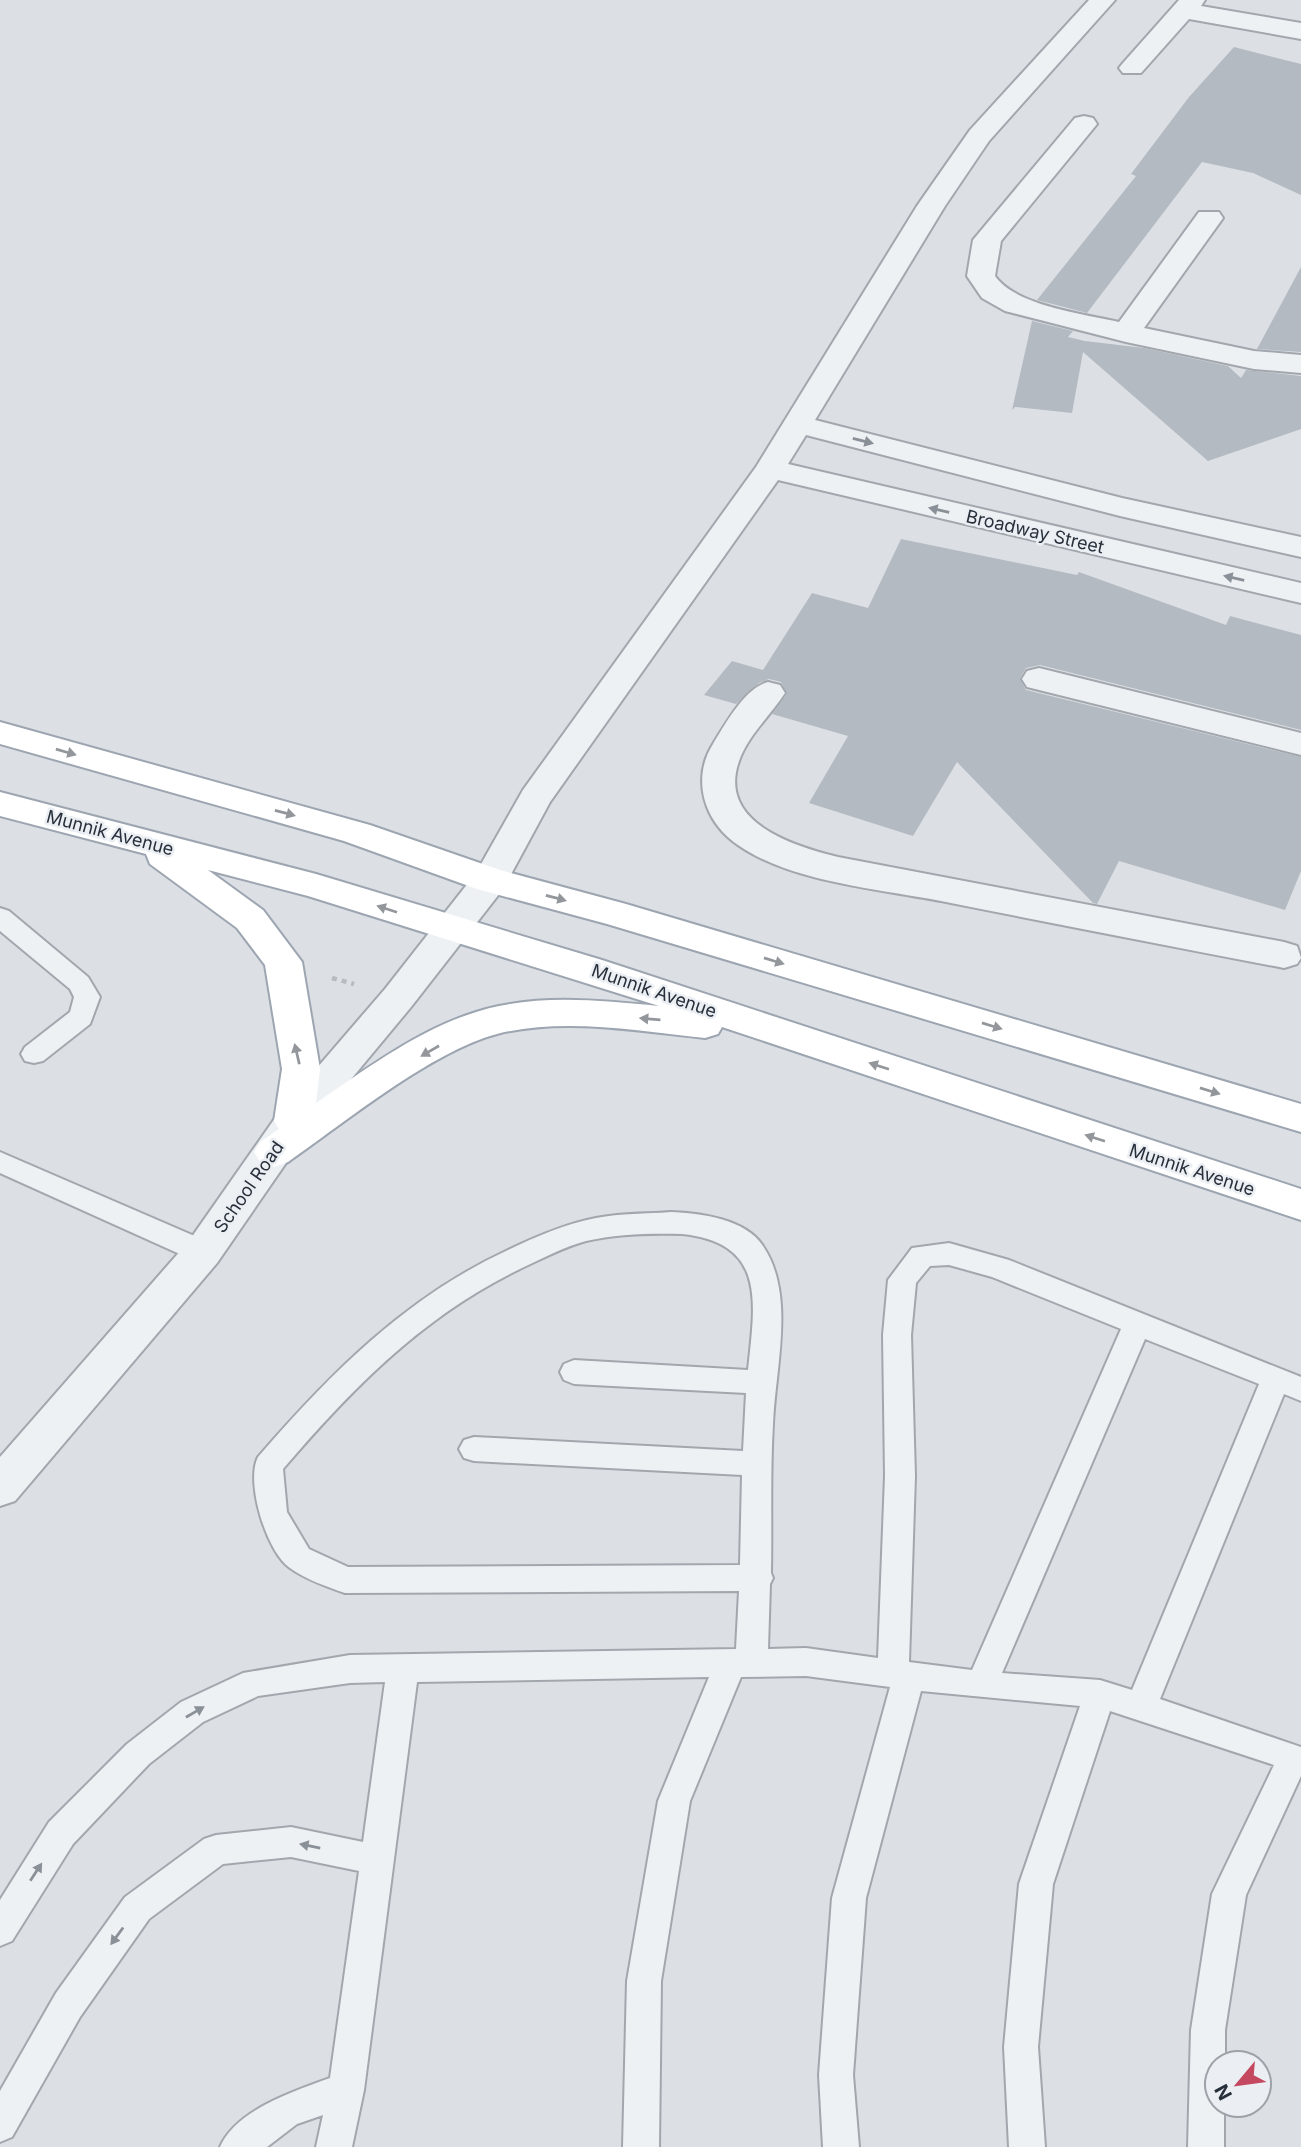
<svg xmlns="http://www.w3.org/2000/svg" width="1301" height="2147" font-family="Inter,sans-serif">
<rect width="100%" height="100%" fill="#dce0e5"/>
<g fill="#b4bac1">
<path d="M1234 47 1301 64V195L1253 173 1202 162 1087 313 1037 300 1136 176 1131 174 1189 97Z"/>
<path d="M1301 267V352L1257 349Z"/>
<path d="M1032 321 1073 331 1068 337 1085 341 1144 348 1228 366 1241 378 1246 370 1301 376V429L1208 461 1083 352 1072 413 1015 407 1012 410Z"/>
<path d="M901 539 1077 575 1079 572 1226 625 1230 616 1301 635V730L1040 665 1026 668 1020 678 1026 690 1301 757V871L1285 910 1119 861 1097 904 1093 903 957 762 913 836 809 803 848 736 772 714 787 694 781 682 769 679 759 683 736 704 704 695 732 661 763 670 812 593 868 608Z"/>
</g>
<g fill="none" stroke-linecap="round" stroke-linejoin="round">
<g stroke="#a2a7ae" stroke-width="4">
<g id="service">
<path d="M0 908 9 911 88 977 100 997 90 1024 43 1061 34 1063 25 1061 21 1054 25 1047 70 1012 74 997 70 989 0 931Z"/>
<path d="M0 1152 213 1244 217 1252 213 1260 203 1263 193 1260 0 1173Z"/>
<path d="M671 1212C700 1213 746 1219 763 1246 796 1295 775 1369 773 1424 770 1473 772 1523 771 1573L773 1578 770 1584 768 1649 806 1648 878 1658 885 1476 883 1335 888 1280 912 1248 949 1243 1009 1260 1301 1377V1401L1284 1394 1160 1699 1301 1747V1776L1246 1895 1225 2030V2063H1217V2105H1224V2147H1188L1191 2030 1212 1894 1274 1765 1110 1711 1053 1884 1038 2047 1045 2147H1009L1004 2047 1019 1884 1080 1706 921 1691 866 1898 853 2075 859 2147H823L819 2075 832 1898 890 1687 806 1676 741 1677 690 1801 661 1981 659 2147H623L627 1981 658 1801 709 1677 417 1682 364 2090 352 2147H316L323 2115 297 2124 267 2147H220C236 2110 294 2091 330 2078L359 1871 291 1857 223 1864 149 1919 80 2017 12 2137 0 2142V2091L56 1993 125 1897 204 1839 216 1835 291 1827 363 1842 385 1682 350 1683 258 1696 203 1722 149 1764 73 1844 12 1941 0 1946V1900L49 1822 127 1744 181 1702 243 1673 350 1655 736 1649 739 1591 345 1593C327 1587 305 1579 290 1568 267 1553 245 1482 258 1457 330 1374 405 1298 506 1251 535 1237 565 1224 596 1218 621 1213 646 1214 671 1212ZM682 1234C767 1243 755 1302 748 1370L574 1360 564 1364 560 1372 564 1380 574 1384 746 1393 743 1451 474 1437 464 1440 459 1449 464 1458 474 1461 742 1475 740 1565 348 1567 309 1549 287 1512 283 1469C352 1388 425 1314 522 1268 543 1258 564 1247 586 1241 617 1234 651 1233 682 1234ZM949 1265 992 1277 1121 1329 972 1670 909 1662 915 1476 911 1335 916 1283 930 1266ZM1145 1339 1259 1384 1132 1690 1100 1680 1002 1673Z"/>
</g>
</g>
<g stroke="#a2a7ae" stroke-width="4">
<g id="minor">
<path d="M1089 0H1115L989 141 945 206 815 420 1122 498 1301 537V557L1120 516 806 435 788 464 1301 583V603L778 480 550 802 503 889 411 1007 308 1131 217 1263 15 1501 0 1506V1457L189 1241 280 1111 385 989 476 873 523 790 756 467 917 206 970 130Z"/>
<path d="M1179 0H1205L1201 6 1301 23V39L1189 19 1141 73H1123L1119 68 1123 63Z"/>
<path d="M1084 116 1093 118 1097 124 1001 241 995 276C1016 306 1084 314 1119 322L1199 212H1219L1223 218 1144 328 1254 351 1301 355V373L1254 369 1126 342 1005 311 982 298 967 276 973 240 1075 118Z"/>
<path d="M1039 668 1301 733V755L1027 687 1022 679 1027 671Z"/>
<path d="M768 682 780 685 785 693C771 715 748 735 739 761 717 823 794 846 838 857L1284 942 1297 946 1301 958 1297 964 1284 968C1170 946 1055 924 941 901 879 889 791 882 738 845 704 822 691 779 713 744 726 723 745 688 768 682Z"/>
</g>
</g>
<g stroke="#9ca5b0" stroke-width="4">
<g id="primary">
<path d="M0 722 370 825 500 870 626 904 1301 1104V1132L607 924 477 889 344 841 0 744Z"/>
<path d="M0 792 316 874 602 960 1301 1189V1220L722 1027 718 1034 705 1038C638 1031 563 1017 497 1034 432 1051 344 1123 288 1162L274 1167 260 1162 254 1152 260 1142 279 1129 274 1121 282 1069 265 965 237 928 150 864 146 854 0 816ZM208 870 308 896 659 1006C606 1001 551 995 499 1006 431 1020 372 1065 316 1103L320 1069 302 962 263 910Z"/>
</g>
</g>
<path stroke="#b6bbc0" stroke-width="4.5" stroke-dasharray="5 5" stroke-linecap="butt" d="M332 978 354 984"/>
<use href="#service" fill="#eef1f4" fill-rule="evenodd"/>
<use href="#minor" fill="#eef1f4" fill-rule="evenodd"/>
<use href="#primary" fill="#fff" fill-rule="evenodd"/>
</g>
<defs><path id="oneway-solid" d="M-6-.8H1V-3.2L6.5 0L1 3.2V.8H-6Z" transform="scale(1.75)"/></defs>
<g fill="#8a9097">
<use href="#oneway-solid" transform="translate(863 441) rotate(14)"/>
<use href="#oneway-solid" transform="translate(939 510) rotate(-167)"/>
<use href="#oneway-solid" transform="translate(1234 578) rotate(-167)"/>
<use href="#oneway-solid" transform="translate(195 1712) rotate(-30)"/>
<use href="#oneway-solid" transform="translate(310 1846) rotate(-168)"/>
<use href="#oneway-solid" transform="translate(36 1872) rotate(-57)"/>
<use href="#oneway-solid" transform="translate(117 1936) rotate(126)"/>
</g>
<g fill="#93979c">
<use href="#oneway-solid" transform="translate(66 752) rotate(16)"/>
<use href="#oneway-solid" transform="translate(285 813) rotate(15)"/>
<use href="#oneway-solid" transform="translate(556 898) rotate(15)"/>
<use href="#oneway-solid" transform="translate(387 909) rotate(-162)"/>
<use href="#oneway-solid" transform="translate(774 961) rotate(17)"/>
<use href="#oneway-solid" transform="translate(650 1019) rotate(-175)"/>
<use href="#oneway-solid" transform="translate(992 1026) rotate(17)"/>
<use href="#oneway-solid" transform="translate(430 1051) rotate(150)"/>
<use href="#oneway-solid" transform="translate(297 1054) rotate(-103)"/>
<use href="#oneway-solid" transform="translate(879 1066) rotate(-162)"/>
<use href="#oneway-solid" transform="translate(1210 1091) rotate(17)"/>
<use href="#oneway-solid" transform="translate(1095 1138) rotate(-162)"/>
</g>
<g text-anchor="middle" stroke-width="5" stroke-linejoin="round" paint-order="stroke">
<g font-size="18" fill="#272f3a" stroke="#ebeff3">
<text transform="translate(1035 532) rotate(13)" y="6">Broadway Street</text>
<text transform="translate(110 833) rotate(15)" y="6">Munnik Avenue</text>
<text transform="translate(654 991) rotate(19)" y="6">Munnik Avenue</text>
<text transform="translate(1192 1170) rotate(18)" y="6">Munnik Avenue</text>
<text transform="translate(249 1187) rotate(-55)" y="6">School Road</text>
</g>
</g>
<g transform="translate(1238 2084) rotate(241)"><circle r="33" fill="#ebeff3" stroke="#9da2a9" stroke-width="2"/>
<path d="M0-5L12 26L0 18L-12 26Z" fill="#c34860"/>
<text y="-10" font-size="19" font-weight="bold" text-anchor="middle" fill="#272f3a">N</text>
</g>
</svg>
